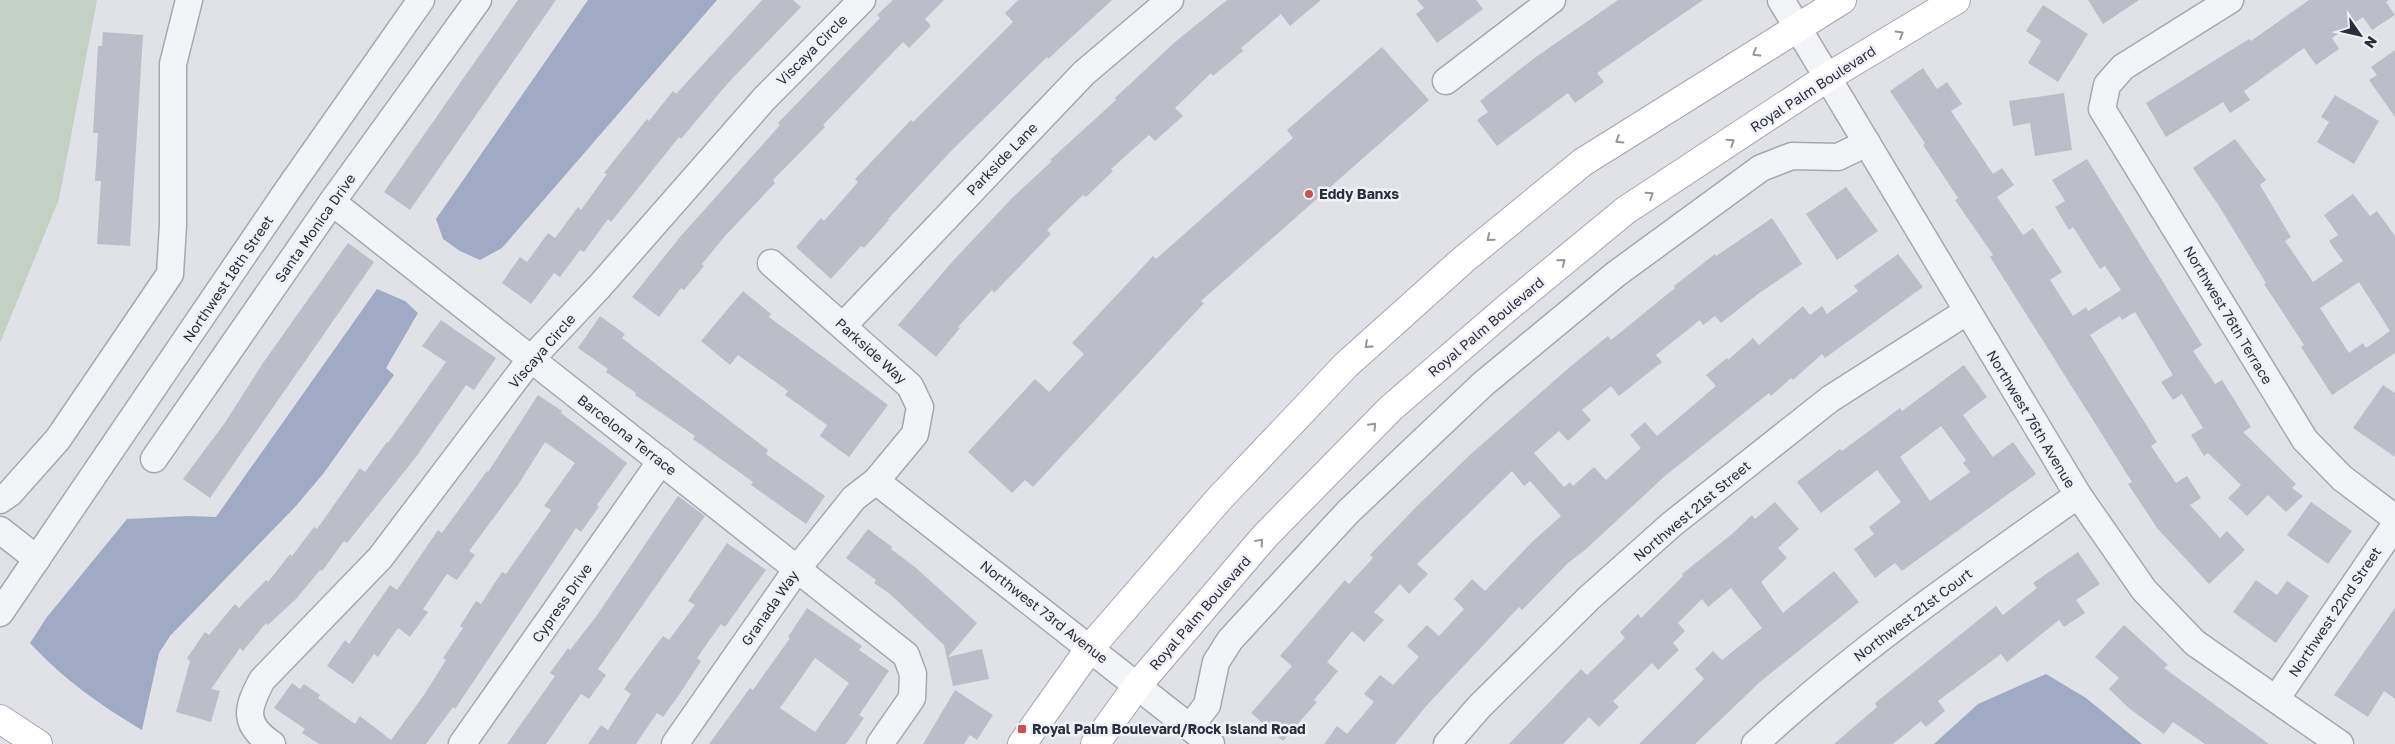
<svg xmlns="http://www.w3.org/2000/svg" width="2395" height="744" font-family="'Golos Text',sans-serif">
<rect width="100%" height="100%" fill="#e1e2e8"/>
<path fill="#c3d1c3" d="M0 0H97L59 199 0 343Z"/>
<g fill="#9faac5">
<path d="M588 0H717L502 248 480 260 460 251 443 239 436 219Z"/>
<path d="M377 289 405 301 418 313 386 368 394 375 323 474 295 507 170 636 159 653 142 730C99 704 64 680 30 643L47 617 127 519 189 516 216 517Z"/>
<path d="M2046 674 2086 698 2142 744H1934L1978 704Z"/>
</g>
<g fill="#bbbdc8" fill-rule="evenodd">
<path d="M518 0H556L410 210 384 192Z"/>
<path d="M762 0H793L801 7 728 83 681 139 679 137 611 222 608 219 584 252 580 250 560 277 554 273 531 304 502 283 520 257 527 262 548 233 555 238 578 207 581 210 607 174 604 173 647 119 649 121 673 91 676 94Z"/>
<path d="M893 0H944L925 19 931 26 909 48 903 42 823 125 825 127 773 180 775 183 725 236 702 264 704 266 684 290 681 288 659 317 632 297 680 237 780 125 778 123 880 18 877 15Z"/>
<path d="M1018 0H1112L1048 59 1047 57 952 150 888 219 889 220 864 248 861 246 831 279 796 247 821 218 824 221 858 182 855 179 911 120 913 122 1013 22 1005 13Z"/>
<path d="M1227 0H1321L1290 26 1281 14 1241 48 1243 51 1213 76 1211 73 1175 108 1183 116 1155 141 1149 135 1111 169 1113 171 1086 197 1083 195 1047 230 1051 234 994 293 992 290 958 327 960 328 936 357 898 325 952 262 1012 198 1052 161 1050 160 1116 100 1115 98 1175 42Z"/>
<path d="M1417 0H1476L1483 9 1437 43 1416 14 1424 8Z"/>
<path d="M1618 0H1703L1597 73 1604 82 1575 103 1568 93 1497 146 1477 120 1488 112 1480 101 1533 59Z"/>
<path d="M2088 0H2139L2103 24Z"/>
<path d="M2309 0H2389L2386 2 2395 15 2372 30 2363 17 2332 38 2339 49 2316 65 2304 48 2244 91 2250 100 2230 113 2223 102 2166 137 2146 103 2249 39 2251 41Z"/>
<path d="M2043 5 2088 34 2058 82 2028 63 2041 41 2026 31Z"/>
<path d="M103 32 143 35 130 246 97 244 101 181H95L98 133H93L98 46H102Z"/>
<path d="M1382 47 1429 100 1201 301 1204 303 1033 487 1025 480 1012 493 968 452 1035 379 1049 392 1084 354 1072 343 1153 256 1156 259 1293 138 1287 130Z"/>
<path d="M2395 50V117L2369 80 2377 75 2371 67Z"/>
<path d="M1923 68 1937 89 1947 82 1962 104 1951 111 1993 174 2002 168 2014 185 1997 197 2023 235 2033 228 2062 272 2050 280 2073 316 2086 307 2088 311 2121 290 2105 266 2100 269 2073 227 2069 230 2055 207 2065 201 2052 180 2087 159 2202 345 2193 351 2215 384 2222 380 2251 427 2243 432 2296 484 2292 488 2303 496 2286 512 2268 495 2247 516 2228 498 2241 485 2208 453 2204 456 2191 435 2203 428 2182 394 2173 400 2161 382 2173 375 2135 312 2122 320 2120 316 2090 335 2157 442 2151 446 2176 483 2187 476 2201 498 2190 505 2220 538 2227 531 2245 550 2209 584 2157 528 2128 484 2132 482 2004 279 1990 257 1993 255 1955 200 1958 198 1923 145 1925 143 1890 91Z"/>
<path d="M2064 93 2072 150 2035 156 2030 123 2013 126 2009 101Z"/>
<path d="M2335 95 2379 121 2354 164 2317 142 2329 122 2321 117Z"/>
<path d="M2235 139 2266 180 2260 185 2291 237 2285 241 2313 282 2343 261 2329 241 2338 235 2324 215 2353 194 2370 216 2377 211 2395 236V353L2332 395 2301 347 2304 345 2264 284 2266 283 2219 206 2193 168ZM2359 282 2390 331 2366 348 2363 343 2349 353 2320 308Z"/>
<path d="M1846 187 1878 231 1837 260 1806 214Z"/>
<path d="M1772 218 1802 264 1758 294 1721 323 1715 316 1703 325 1700 320 1656 355 1662 362 1619 396 1611 386 1582 410 1591 420 1568 441 1559 431 1534 453 1564 487 1570 482 1573 486 1594 467 1606 480 1641 448 1630 435 1645 422 1657 436 1716 386 1706 375 1727 358 1728 360 1753 338 1759 345 1803 306 1810 315 1822 306 1827 314 1858 291 1854 286 1898 254 1923 287 1825 358 1822 354 1793 380 1791 378 1771 396 1769 393 1665 476 1585 550 1568 563 1522 610 1519 607 1428 704 1395 744H1324L1337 726 1347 734 1374 702 1364 694 1380 675 1393 685 1419 657 1407 646 1427 625 1439 636 1464 609 1454 599 1472 579 1485 591 1532 542 1561 516 1530 481 1524 486 1512 471 1417 564 1428 574 1409 594 1400 584 1374 612 1384 620 1364 642 1352 631 1327 662 1338 671 1314 700 1317 702 1283 741 1251 713 1292 666 1280 656 1345 580 1349 584 1373 558 1370 555 1417 506 1471 454 1571 366 1608 336 1611 340 1675 288 1674 286 1715 254 1716 256Z"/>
<path d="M348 243 374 262 210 498 183 479 224 424 263 363Z"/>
<path d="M743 291 771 314 769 317 888 405 849 457 820 436 827 425 785 395 788 391 738 355 730 365 701 341Z"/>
<path d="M600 316 625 334 622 338 768 450 766 454 825 496 806 524 751 485 753 482 693 439 695 436 635 395 636 393 606 372 608 369 578 348Z"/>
<path d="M441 320 496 358 474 390 466 385 416 457 347 543 344 541 322 571 320 570 297 598 268 625 266 623 243 651 240 648 211 689 220 691 211 722 176 712 190 661 187 658 205 632 209 635 235 604 239 608 266 580 268 582 290 554 292 556 314 527 317 529 360 468 365 472 387 442 388 443 446 362 422 346Z"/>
<path d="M1964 365 1987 397 1963 415 1970 425 1993 457 2013 442 2036 474 1902 571 1895 563 1875 578 1854 549 1874 534 1869 527 1901 502 1877 470 1821 513 1797 482 1840 449 1842 451 1900 408 1902 411ZM1941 426 1966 460 1963 463 1970 472 1930 501 1900 457Z"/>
<path d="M2383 385 2395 393V457L2353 428Z"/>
<path d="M538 395 562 411 561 413 627 463 597 505 599 507 581 532 576 528 455 709 453 707 426 744H319L302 733 305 729 274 708 292 683 300 689 304 684 320 695 318 698 355 724 360 716 391 740 424 695 446 660 443 658 463 628 460 626 476 601 481 604 502 572 506 574 551 510 544 506 575 463 545 442 518 485 469 551 475 555 457 580 447 574 423 609 428 612 410 637 398 628 378 657 374 654 353 684 327 666 345 640 349 644 390 585 397 590 438 530 442 533 487 471 488 472Z"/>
<path d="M678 496 705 516 598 669 606 675 589 699 581 694 546 744H507L555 676 550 673 568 648 570 650 595 618Z"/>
<path d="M1775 502 1799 529 1778 548 1787 558 1761 582 1783 613 1834 571 1859 602 1760 682 1695 744H1639L1704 679 1695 669 1713 651 1722 660 1762 628 1731 588 1708 607 1702 599 1678 623 1685 631 1673 643 1679 650 1658 670 1652 663 1613 701 1619 707 1599 727 1589 717 1563 744H1509L1581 669 1587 675 1625 638 1620 632 1638 614 1641 618 1683 576 1682 574 1732 534 1752 515 1755 519Z"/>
<path d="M2311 502 2352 531 2328 564 2287 535Z"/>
<path d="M868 529 892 547 891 549 915 567 977 623 948 657 982 649 989 679 953 686 944 645 890 594 874 583 876 580 846 558Z"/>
<path d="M727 543 766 570 725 627 721 624 697 658 701 661 679 695 663 717 657 713 636 744H588L601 725 608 730 631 694 624 689 663 636 669 640 695 605 688 601Z"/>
<path d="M2078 552 2100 584 2076 600 2085 613 2064 627 2059 620 2007 662 2001 654 1938 701 1945 711 1926 727 1921 721 1893 744H1834L1877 707 1875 703 1996 606 2003 615 2037 588 2033 583Z"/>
<path d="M2256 580 2277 595 2287 581 2309 596 2276 643 2233 612Z"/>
<path d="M807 608 862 646 859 650 889 671 859 715 864 718 846 744H709L750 688 753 690 790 638 788 637ZM815 658 849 683 815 732 780 708Z"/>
<path d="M2395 608V699L2384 691 2368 717 2334 695Z"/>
<path d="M2124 625 2168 665 2164 668 2269 744H2205L2173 722 2164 734 2130 709 2109 689 2119 678 2095 657Z"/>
<path d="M955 690 993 715 977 740 970 735 964 744H923Z"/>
</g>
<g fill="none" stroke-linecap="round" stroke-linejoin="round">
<g stroke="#a6a8b2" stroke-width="29">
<g id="minor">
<path d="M1781 0 2078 495 2144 590 2195 643 2340 744"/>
<path d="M2230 0 2123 67 2107 85 2102 109 2305 440 2342 478 2395 518"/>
<path d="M1446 81 1552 0"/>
<path d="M332 202 906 655 913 674 912 698 880 744"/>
<path d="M843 326 1084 73 1170 0"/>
<path d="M154 459 332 202 478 0"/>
<path d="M876 481 1211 744"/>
<path d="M0 500 10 493 58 439 170 274 173 225V64L189 0"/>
<path d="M0 530 37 559"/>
<path d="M0 613 289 188 421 0"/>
<path d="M2276 699 2395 525"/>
<path d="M1190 727 1207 705 1216 662 1230 640 1348 512 1483 384 1616 274 1761 168 1792 156 1838 157 1867 143"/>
<path d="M272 744C242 724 247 708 262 680L380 558 530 360 599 287 764 99 862 0"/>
<path d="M462 744 661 461"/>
<path d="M675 744 797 569 854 498 876 481 915 434 920 407 910 386 771 263"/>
<path d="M1447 744 1479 707 1589 598 1672 524 1830 399 1966 312"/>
<path d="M1755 744C1855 651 1967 574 2078 495"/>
</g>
</g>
<g stroke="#a1a5b3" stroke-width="30">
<g id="major">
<path d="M0 719 38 744"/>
<path d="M1022 744 1090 648 1219 499 1346 365 1463 260 1583 162 1842 0"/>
<path d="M1095 744 1137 686 1265 536 1391 408 1507 308 1626 210 1828 77 1956 0"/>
</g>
</g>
<use href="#minor" stroke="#f3f4f7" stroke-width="26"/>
<use href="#major" stroke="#fff" stroke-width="28"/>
</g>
<defs><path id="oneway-chevron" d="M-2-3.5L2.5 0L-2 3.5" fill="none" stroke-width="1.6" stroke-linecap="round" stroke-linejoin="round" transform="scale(1.25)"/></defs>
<g stroke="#94969e">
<use href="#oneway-chevron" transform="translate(1900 34) rotate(-31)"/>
<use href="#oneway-chevron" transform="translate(1756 53) rotate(148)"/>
<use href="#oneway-chevron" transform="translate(1619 140) rotate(148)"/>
<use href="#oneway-chevron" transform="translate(1731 142) rotate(-33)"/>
<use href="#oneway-chevron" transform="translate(1650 195) rotate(-33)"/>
<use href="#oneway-chevron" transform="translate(1490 238) rotate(141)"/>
<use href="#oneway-chevron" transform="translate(1562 262) rotate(-39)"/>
<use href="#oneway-chevron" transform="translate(1368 345) rotate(138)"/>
<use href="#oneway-chevron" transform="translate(1373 426) rotate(-46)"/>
<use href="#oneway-chevron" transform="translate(1260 542) rotate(-49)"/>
</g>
<g fill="#c35650" stroke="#f0f1f6" stroke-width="2">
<circle cx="1309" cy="194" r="5"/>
<rect x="1017" y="724" width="10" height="10" rx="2.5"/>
</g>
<g text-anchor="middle" stroke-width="5" stroke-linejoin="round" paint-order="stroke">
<g font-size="14" fill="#2a2e3e" stroke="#f0f1f6">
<text transform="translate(812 50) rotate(-45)" y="5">Viscaya Circle</text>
<text transform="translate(1813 89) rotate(-33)" y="5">Royal Palm Boulevard</text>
<text transform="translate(1002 159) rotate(-46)" y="5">Parkside Lane</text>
<text transform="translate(315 228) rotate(-55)" y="5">Santa Monica Drive</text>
<text transform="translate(228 279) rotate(-56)" y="5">Northwest 18th Street</text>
<text transform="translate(2228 315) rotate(59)" y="5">Northwest 76th Terrace</text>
<text transform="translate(1486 327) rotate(-40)" y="5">Royal Palm Boulevard</text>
<text transform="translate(542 351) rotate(-49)" y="5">Viscaya Circle</text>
<text transform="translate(871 351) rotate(42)" y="5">Parkside Way</text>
<text transform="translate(2031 419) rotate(59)" y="5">Northwest 76th Avenue</text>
<text transform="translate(627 435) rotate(38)" y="5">Barcelona Terrace</text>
<text transform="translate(1692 511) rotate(-40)" y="5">Northwest 21st Street</text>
<text transform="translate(562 603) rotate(-55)" y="5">Cypress Drive</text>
<text transform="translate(770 608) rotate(-55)" y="5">Granada Way</text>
<text transform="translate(1044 612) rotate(38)" y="5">Northwest 73rd Avenue</text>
<text transform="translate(2335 612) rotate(-56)" y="5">Northwest 22nd Street</text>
<text transform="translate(1200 613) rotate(-49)" y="5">Royal Palm Boulevard</text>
<text transform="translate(1913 615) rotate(-37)" y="5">Northwest 21st Court</text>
</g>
<g font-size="14" font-weight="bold" fill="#2a2e3e" stroke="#f0f1f6" text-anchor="start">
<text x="1319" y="199">Eddy Banxs</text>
<text x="1032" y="734">Royal Palm Boulevard/Rock Island Road</text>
</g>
</g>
<g transform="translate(2360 35) rotate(124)" stroke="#f0f1f6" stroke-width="4" paint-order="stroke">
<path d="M0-4L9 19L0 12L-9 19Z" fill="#2a2e3e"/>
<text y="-8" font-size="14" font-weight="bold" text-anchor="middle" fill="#2a2e3e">N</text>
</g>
</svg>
